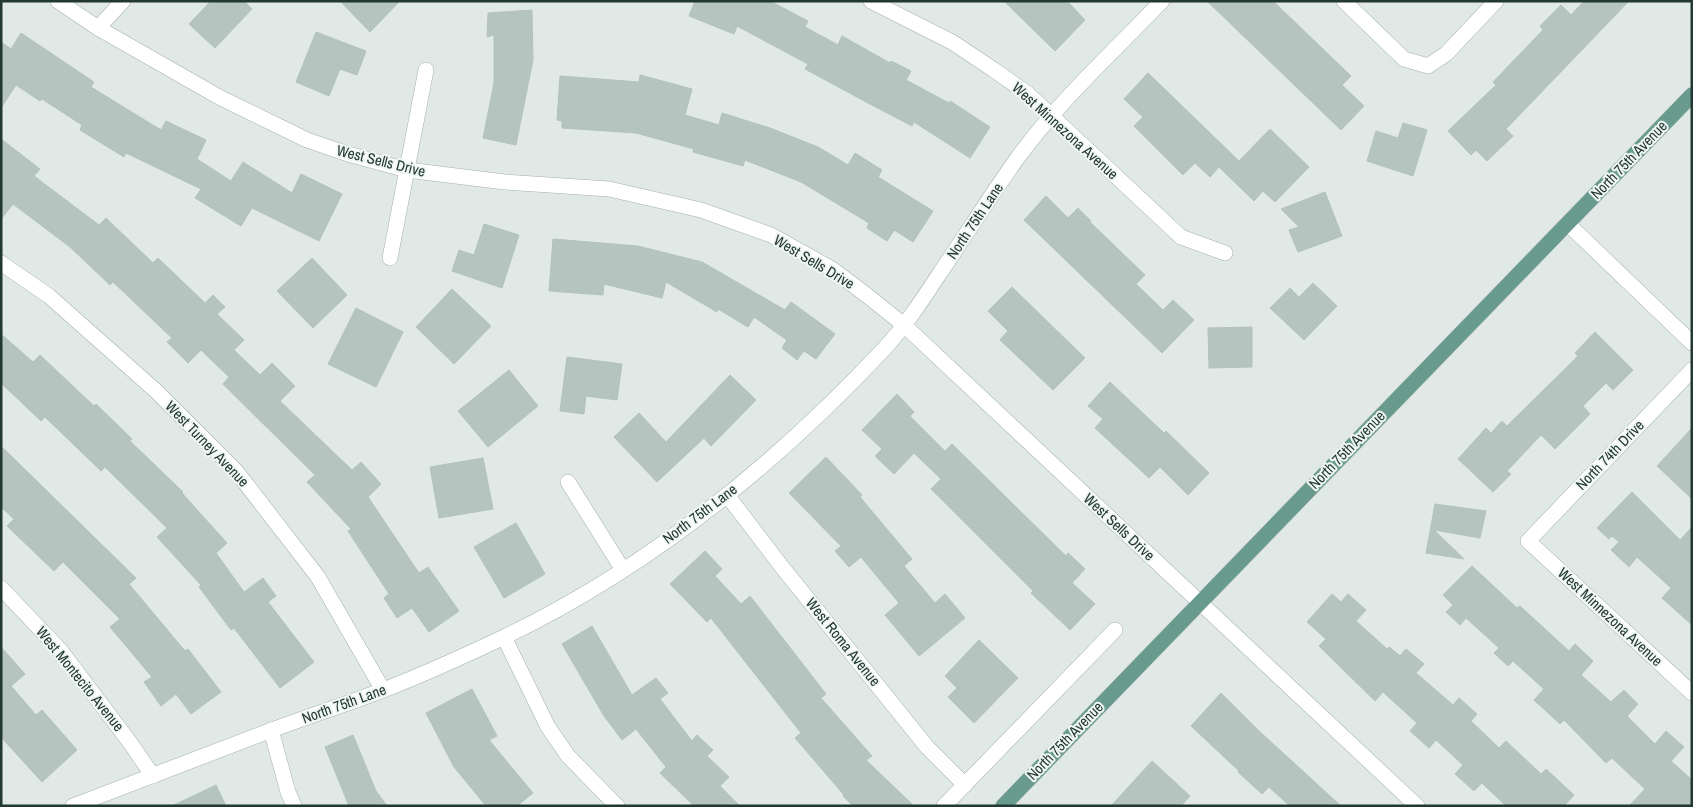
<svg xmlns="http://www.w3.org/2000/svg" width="1693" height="807" font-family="'Archivo Narrow',sans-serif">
<rect width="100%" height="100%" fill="#e0e9e5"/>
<g fill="#b5c4be" stroke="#b3c2bc">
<path d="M211 1H244L252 9 215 48 189 24Z"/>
<path d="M340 1H400L370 32Z"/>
<path d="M695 1H770L808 21 805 27 838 45 842 36 890 63 891 61 911 71 906 80 949 103 950 101 990 127 970 158 914 122 912 126 868 103 805 69 808 64 737 26 734 34 689 16Z"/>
<path d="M1004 1H1067L1085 20 1055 51Z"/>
<path d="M1207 1H1273L1351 76 1342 85 1364 106 1341 130Z"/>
<path d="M1584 1H1629L1506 129 1513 136 1487 161 1476 150 1471 155 1448 131 1496 85 1493 82 1543 30 1540 26 1561 5 1571 15Z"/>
<path d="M532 10 533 60 516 145 483 138 494 83V35L487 37 488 13Z"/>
<path d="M316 32 366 51 357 75 340 69 329 96 296 82Z"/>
<path d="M21 33 94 82 91 87 161 130 166 121 206 140 197 159 231 181 243 162 292 193 301 174 342 194 319 241 252 208 241 226 195 198 201 189 126 153 124 157 80 130 82 125 42 99 40 101 16 85 1 108V42L11 49Z"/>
<path d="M1148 73 1239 161 1270 129 1309 167 1275 202 1263 191 1254 201 1219 167 1210 177 1195 163 1183 175 1134 126 1143 117 1124 99Z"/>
<path d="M640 75 692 89 685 115 719 125 722 113 770 128 818 147 848 165 855 153 882 170 878 177 933 211 913 242 894 230 887 241 867 228 869 223 801 182 745 160 743 166 693 152 694 149 636 133 562 128V121L557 120 560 76 639 82Z"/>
<path d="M1403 123 1427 130 1413 176 1367 161 1376 131 1398 138Z"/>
<path d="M1 139 40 169 34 176 99 225 106 218 153 263 158 258 205 303 213 295 225 307 217 314 244 340 234 350 260 375 272 363 295 386 280 401 352 470 361 462 381 484 368 497 419 573 428 567 459 611 429 632 412 608 397 618 384 598 389 594 348 531 351 529 307 482 315 475 223 384 229 377 201 350 188 363 167 342 172 338 113 282 110 285 70 247 13 204 1 219Z"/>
<path d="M1325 192 1342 236 1298 252 1289 230 1299 227 1281 209Z"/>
<path d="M1046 196 1068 218 1078 208 1091 221 1090 222 1145 275 1136 284 1163 310 1173 300 1194 320 1162 353 1024 220Z"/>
<path d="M484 224 519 235 502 288 452 271 459 250 474 255Z"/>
<path d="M553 239 638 246 702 262 785 310 791 302 835 334 816 359 804 351 797 360 782 348 787 340 754 317 748 327 718 309 717 312 666 282 662 298 604 284 603 295 549 291Z"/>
<path d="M312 258 347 295 313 328 277 291Z"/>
<path d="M1313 283 1337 306 1304 340 1270 308 1290 288 1299 297Z"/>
<path d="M1012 287 1085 358 1053 390 1000 340 1008 331 988 311Z"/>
<path d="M452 289 491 326 454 364 416 327Z"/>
<path d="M356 308 403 332 376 387 328 364Z"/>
<path d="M1252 327V367L1209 368 1208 328Z"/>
<path d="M1595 332 1633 370 1613 390 1606 383 1583 406 1590 414 1555 449 1541 435 1507 471 1511 474 1493 492 1458 459 1486 428 1491 433 1502 421 1507 426 1578 356 1575 353Z"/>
<path d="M1 334 33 362 40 355 94 406 96 404 132 439 130 441 183 492 182 493 227 543 216 553 244 592 263 578 276 596 268 602 314 662 280 688 234 628 231 630 199 587 201 585 157 537 167 528 105 467 101 471 45 417 41 421 1 383Z"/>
<path d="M567 357 622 364 617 400 586 396 584 414 560 411Z"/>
<path d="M509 370 538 406 488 447 458 411Z"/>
<path d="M730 375 756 400 711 446 704 438 657 482 614 437 639 413 666 442Z"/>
<path d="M1110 382 1164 433 1166 431 1209 473 1188 495 1160 467 1149 478 1095 428 1103 419 1088 406Z"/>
<path d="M897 394 914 412 910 416 945 451 952 444 1066 556 1068 553 1085 569 1072 583 1095 604 1070 630 1031 593 1033 591 931 489 941 479 914 453 894 474 875 456 882 449 862 430Z"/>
<path d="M1692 428V499L1657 466Z"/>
<path d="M1 446 136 578 129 584 185 651 188 649 221 692 191 714 176 694 161 706 144 682 152 677 110 627 120 619 63 562 54 571 7 526 14 519 1 507Z"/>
<path d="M826 457 862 495 860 497 912 559 904 566 935 603 945 594 965 618 919 656 885 615 899 603 861 557 849 567 835 551 841 546 789 493Z"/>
<path d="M483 458 493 509 439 518 430 467Z"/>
<path d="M1632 492 1680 540 1692 527V625L1662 598 1671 588 1637 557 1629 567 1611 550 1619 542 1612 536 1609 539 1597 528Z"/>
<path d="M1435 504 1486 511 1480 538 1434 530 1464 559 1426 553Z"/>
<path d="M516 523 545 574 504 598 474 547Z"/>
<path d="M705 551 722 569 715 576 741 604 750 596 826 694 821 698 872 756 866 760 914 806H853L843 796 844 795 795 738 801 733 711 618 707 622 670 584Z"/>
<path d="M1472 566 1517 608 1520 606 1569 651 1575 644 1593 661 1581 675 1611 702 1624 690 1638 704 1627 716 1655 744 1666 731 1684 747 1671 761 1692 780V806H1629L1645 789 1612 758 1606 763 1564 720 1560 724 1534 700 1544 689 1513 661 1508 666 1494 653 1499 648 1466 618 1460 625 1446 612 1453 605 1443 595Z"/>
<path d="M1332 594 1341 602 1348 594 1366 610 1356 621 1387 649 1389 647 1400 656 1406 649 1424 664 1416 673 1453 705 1459 698 1477 714 1471 721 1499 748 1506 741 1541 774 1546 769 1574 795 1564 806H1506L1482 783 1474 791 1455 774 1463 765 1436 740 1429 748 1410 731 1417 723 1383 692 1375 701 1319 646 1326 639 1307 622Z"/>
<path d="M592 626 632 695 656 678 668 693 660 699 692 741 697 735 713 750 707 756 729 777 720 786 740 806H694L660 773 666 767 636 729 622 740 604 716 562 644Z"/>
<path d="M979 640 1018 678 974 723 948 697 957 688 945 676Z"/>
<path d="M1 647 25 674 11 686 36 715 42 710 77 750 42 782 1 737Z"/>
<path d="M472 689 497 736 489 740 533 793 517 806H486L454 767 426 713Z"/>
<path d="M1221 693 1258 730 1341 806H1290L1269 787 1262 794 1238 772 1239 771 1191 726Z"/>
<path d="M353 735 376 791 387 806H349L325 747Z"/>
<path d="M1152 761 1190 796 1181 806H1111Z"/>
<path d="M216 785 226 806H172Z"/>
</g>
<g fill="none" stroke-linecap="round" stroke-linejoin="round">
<g stroke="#a3b0ac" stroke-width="16">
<g id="minor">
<path d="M58 1 98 28 219 97 307 140 348 154 407 170 505 182 609 189 701 210 771 235 832 269 869 297 905 326 1417 806"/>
<path d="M871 1 952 42 994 70 1028 94 1181 237 1225 253"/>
<path d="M1344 1 1404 59 1428 66 1446 54 1496 1"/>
<path d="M98 28 123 1"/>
<path d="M1568 224 1692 343"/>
<path d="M390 258 426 70"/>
<path d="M1 263 49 296 156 391 236 471 318 577 383 690"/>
<path d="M1692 370 1528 541 1692 693"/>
<path d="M568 482 623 570"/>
<path d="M727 495 782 567 927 747 965 785"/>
<path d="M1 588 61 651 131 744 153 776"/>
<path d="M504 637 548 727 568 756 617 806"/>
<path d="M271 730 288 792 294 806"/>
<path d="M73 806C139 781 204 756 269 731 306 717 344 705 381 691 422 675 462 657 502 638 647 569 775 465 884 349 905 326 921 302 938 276 964 238 989 198 1016 160 1058 102 1112 53 1162 1"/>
<path d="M944 806 1115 630"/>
</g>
</g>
<g stroke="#bdc3c2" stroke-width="16">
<path id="major" d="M1003 806 1692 95"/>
</g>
<use href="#minor" stroke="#fff" stroke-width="15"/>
<use href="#major" stroke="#689b8e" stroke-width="15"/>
</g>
<g text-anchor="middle" stroke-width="4" stroke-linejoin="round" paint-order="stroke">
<g font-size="15" fill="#223832" stroke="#f0f6f3">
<text transform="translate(1065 131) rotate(42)" y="5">West Minnezona Avenue</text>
<text transform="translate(1629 160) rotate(-46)" y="5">North 75th Avenue</text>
<text transform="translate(381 161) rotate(14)" y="5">West Sells Drive</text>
<text transform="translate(975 221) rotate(-56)" y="5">North 75th Lane</text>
<text transform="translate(814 262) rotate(31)" y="5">West Sells Drive</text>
<text transform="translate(207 444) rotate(46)" y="5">West Turney Avenue</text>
<text transform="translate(1347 450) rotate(-46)" y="5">North 75th Avenue</text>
<text transform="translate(1610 455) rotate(-46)" y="5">North 74th Drive</text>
<text transform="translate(700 514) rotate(-37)" y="5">North 75th Lane</text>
<text transform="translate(1119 527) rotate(43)" y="5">West Sells Drive</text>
<text transform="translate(1610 617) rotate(43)" y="5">West Minnezona Avenue</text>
<text transform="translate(843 642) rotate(51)" y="5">West Roma Avenue</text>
<text transform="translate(80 679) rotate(51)" y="5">West Montecito Avenue</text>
<text transform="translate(344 704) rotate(-20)" y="5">North 75th Lane</text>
<text transform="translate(1065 741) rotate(-46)" y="5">North 75th Avenue</text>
</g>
</g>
<rect width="1693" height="807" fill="none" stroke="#223832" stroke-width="5"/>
</svg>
